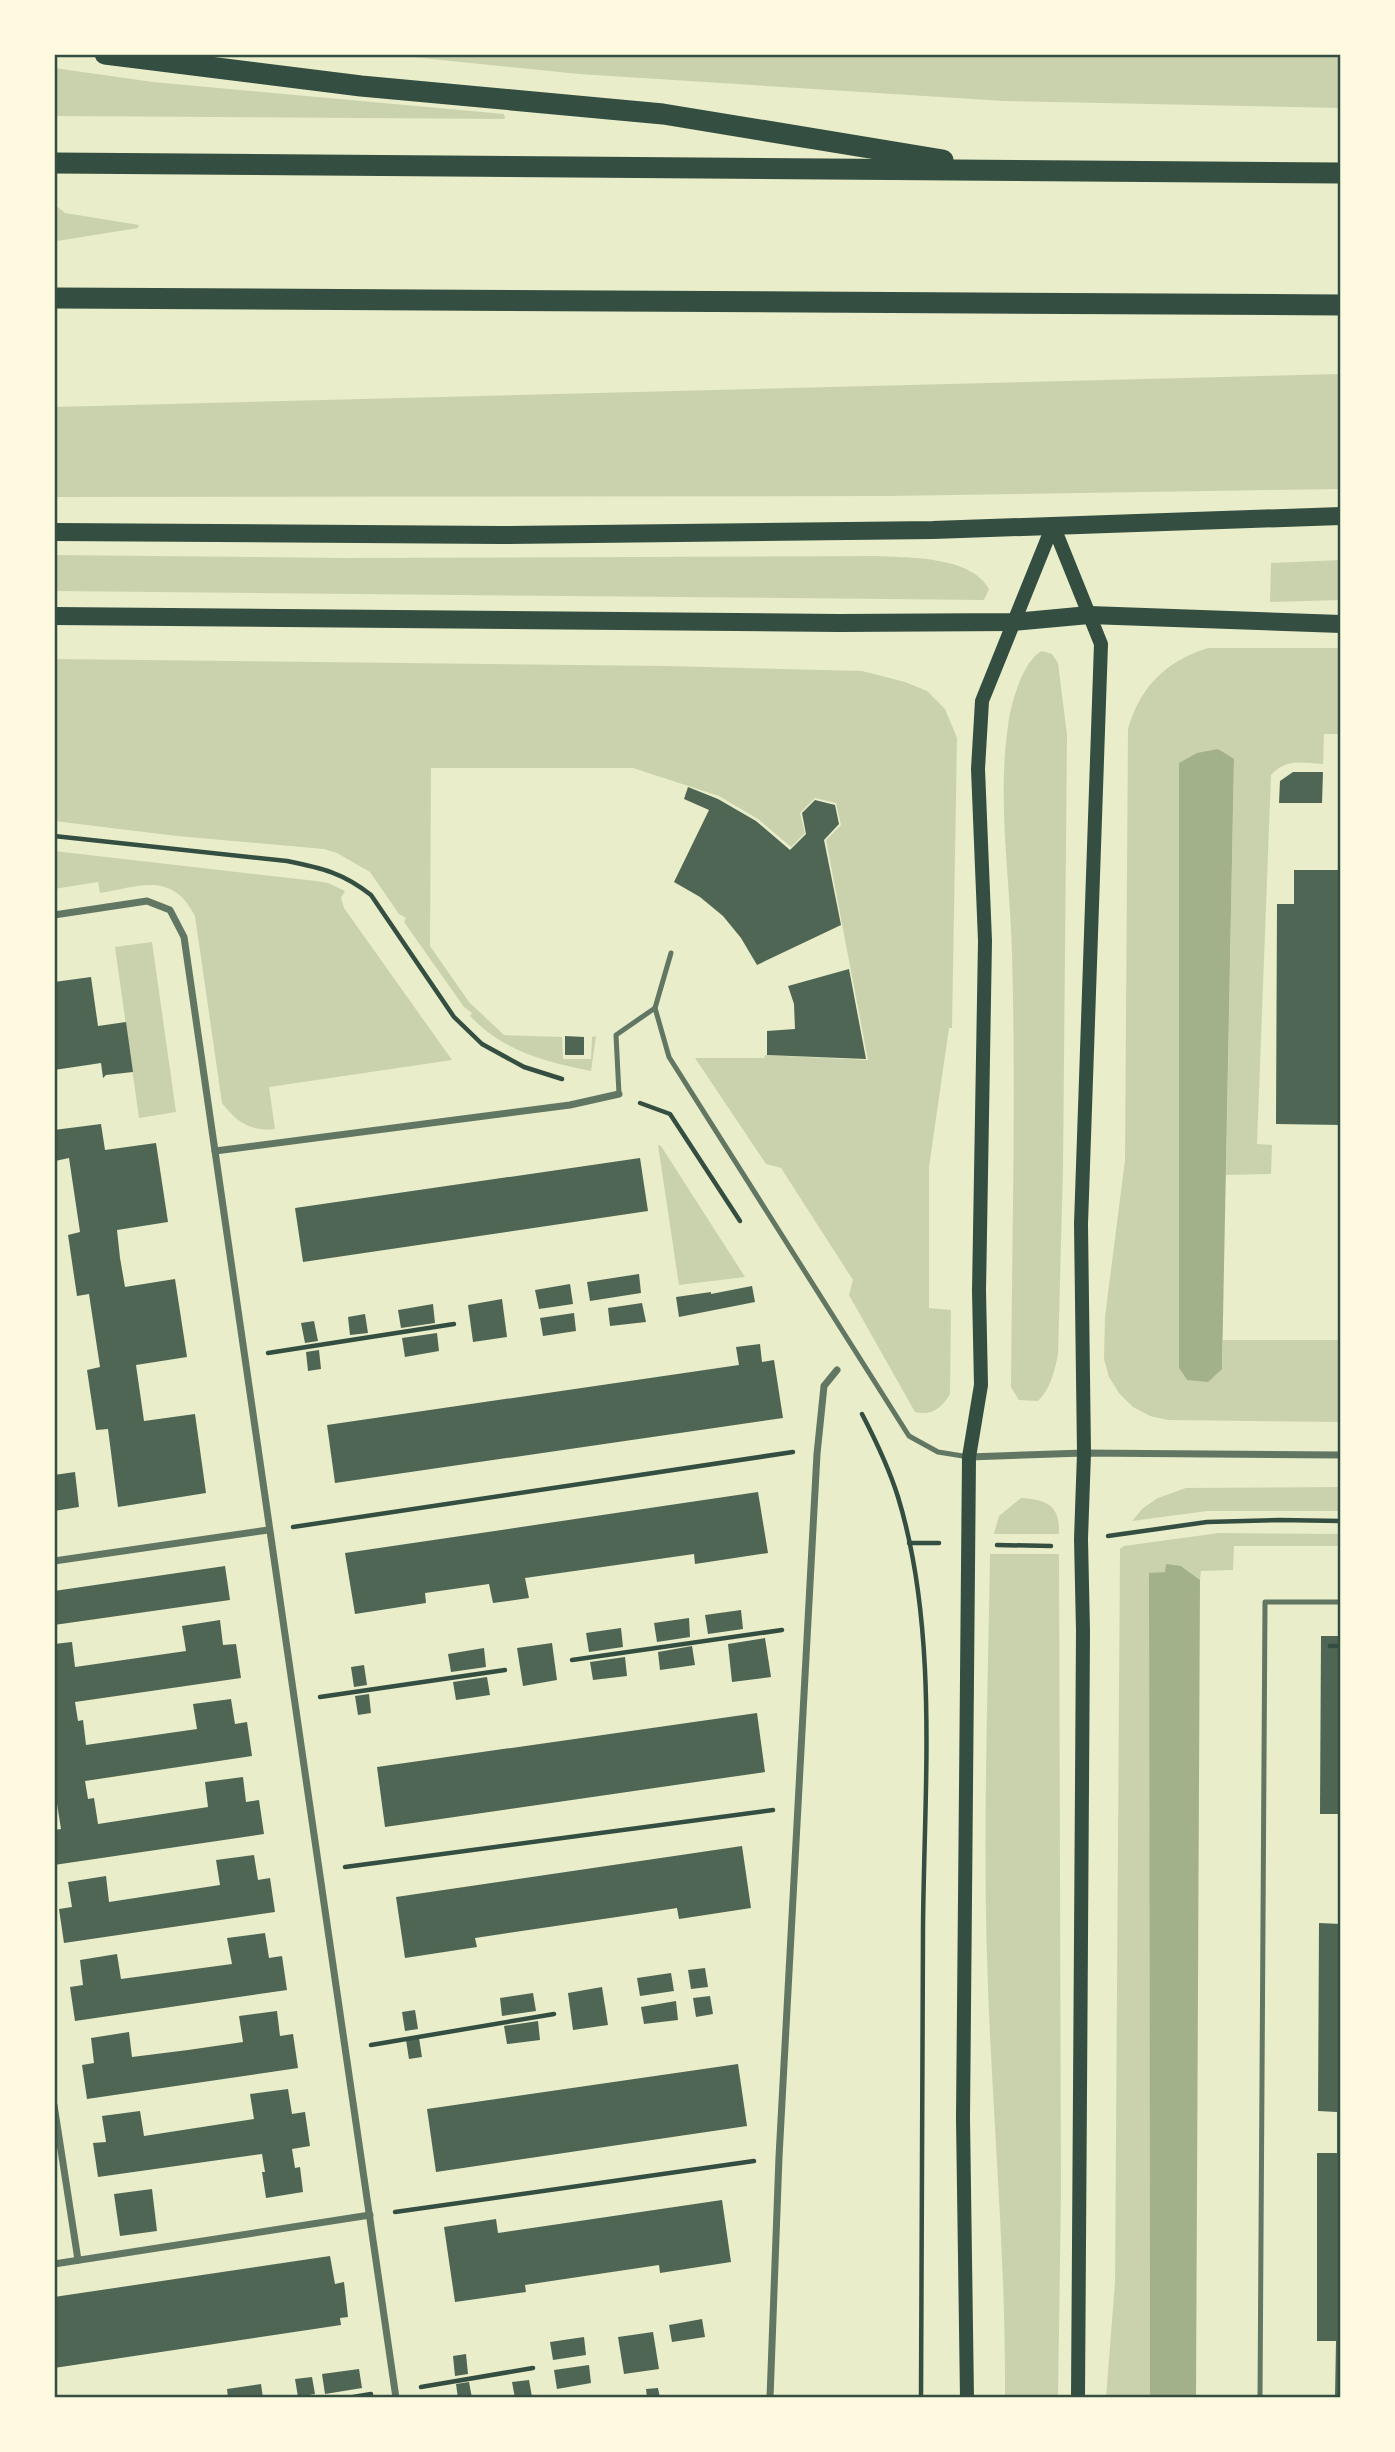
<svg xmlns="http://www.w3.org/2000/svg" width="1395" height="2452" font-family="Montserrat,sans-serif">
<rect width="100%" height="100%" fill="#e9edc9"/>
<g fill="#cad2ad">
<path d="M383 54H1341V108L1004 101 579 74Z"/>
<path d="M54 68 153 82 504 114 505 119 54 116Z"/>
<path d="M54 204 65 213 139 225 138 228 57 241 54 256Z"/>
<path d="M1341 374V489L889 496 54 497V407Z"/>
<path d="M54 555 345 558 877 556C910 558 971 556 989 589L984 600 54 591Z"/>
<path d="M1341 560V600L1270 602 1271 563Z"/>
<path d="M1208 648H1341V734H1324L1323 764C1301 763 1287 758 1271 775L1257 1144 1272 1145 1271 1174 1226 1175 1234 759 1179 763V1368L1187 1380 1222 1369 1223 1340H1341V1422L1168 1420 1150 1416 1133 1407 1119 1393 1109 1377 1104 1359 1105 1317 1125 1160 1128 729C1140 687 1166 661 1208 648Z"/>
<path d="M1042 651 1052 654 1058 663 1067 735 1063 1169 1058 1355C1054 1372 1051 1388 1038 1401L1019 1400 1011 1387C1012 1243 1016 1098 1012 953 1010 877 997 801 1008 726 1010 706 1023 660 1042 651Z"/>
<path d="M54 659 666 666 862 671 905 682 927 691 945 709 957 738 952 1028H949L929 1167V1308L951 1310 950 1394C942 1408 932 1416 915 1412L849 1295 853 1280 781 1168 766 1164 695 1058H764L765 1055 868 1060 826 840 841 825 836 803 815 798 800 813 805 833 791 847 758 819 719 796 633 768H431L430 946 469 1002 504 1035 562 1037 563 1059H591L592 1037 596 1036 591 1071C545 1062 503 1051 470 1016L472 1013 464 1007 404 922 406 918 399 914 370 872 337 853 324 849 177 836 54 821Z"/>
<path d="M54 851 316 881 328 883 345 891 341 898 344 908 452 1060 269 1087 275 1129C252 1132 236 1122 222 1103L195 916C172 871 141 886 100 893L98 882 54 889Z"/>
<path d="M152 942 176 1112 139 1118 115 947Z"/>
<path d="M658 1145 661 1146 745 1277 679 1285Z"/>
<path d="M1341 1487V1511H1207L1132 1521 1143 1508 1158 1498 1186 1488Z"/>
<path d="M1021 1498C1047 1500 1060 1505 1059 1534H994L999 1516Z"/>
<path d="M1219 1533 1341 1534V1546H1234L1233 1570 1201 1571 1200 1580 1181 1566 1165 1572 1149 1574 1150 2398H1106L1115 2282 1120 1549 1124 1546Z"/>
<path d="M990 1554H1059L1061 2192 1058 2398H1005C1006 2251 991 2104 987 1957 983 1823 988 1688 990 1554Z"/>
</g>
<g fill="#a3b18a">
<path d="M1218 749 1234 759 1222 1369 1208 1382 1187 1380 1179 1368V763L1197 753Z"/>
<path d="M1166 1564 1181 1566 1200 1580 1196 2398H1150L1149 1573 1165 1572Z"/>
</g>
<g fill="#4f6655">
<path d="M1293 772H1323L1322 803H1279L1280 781Z"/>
<path d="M688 787 718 799 756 821 790 850 806 834 802 813 815 800 835 805 839 824 824 840 841 925 757 965 741 938 723 916 700 897 674 882 709 810 684 799Z"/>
<path d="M1294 870H1341V1125L1276 1124 1277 904H1294Z"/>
<path d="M849 969 866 1059 767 1055V1031L795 1029 794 1004 788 986Z"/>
<path d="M91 977 98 1026 126 1022 133 1072 106 1075 103 1078 101 1063 54 1070V982Z"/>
<path d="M565 1036 584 1037V1055H565Z"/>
<path d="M101 1124 105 1150 156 1143 168 1222 117 1230 120 1258 125 1287 175 1279 187 1357 136 1365 144 1421 195 1414 206 1493 118 1507 108 1429 96 1430 87 1370 100 1367 89 1294 77 1296 68 1235 80 1232 69 1158 55 1161 54 1130Z"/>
<path d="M640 1158 648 1211 303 1262 295 1208Z"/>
<path d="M639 1274 641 1293 590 1301 587 1282Z"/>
<path d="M570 1284 573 1304 539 1309 535 1290Z"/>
<path d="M752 1286 755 1302 679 1317 676 1297 711 1292V1294Z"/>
<path d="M502 1299 507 1337 473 1342 468 1305Z"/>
<path d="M642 1303 646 1322 610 1326 608 1308Z"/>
<path d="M433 1304 435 1323 401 1328 398 1310Z"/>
<path d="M574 1313 576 1331 543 1336 540 1318Z"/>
<path d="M365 1314 368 1333 350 1335 348 1317Z"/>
<path d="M314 1321 318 1341 305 1343 301 1323Z"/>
<path d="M437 1333 439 1351 405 1357 402 1338Z"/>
<path d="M760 1344 762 1362 774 1360 783 1418 335 1483 327 1425 739 1365 736 1347Z"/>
<path d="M319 1350 321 1369 308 1371 306 1352Z"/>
<path d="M75 1472 79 1507 54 1511V1475Z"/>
<path d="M758 1492 768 1553 695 1564 694 1554 525 1578 529 1598 493 1603 489 1584 425 1593 426 1603 355 1614 345 1553Z"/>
<path d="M225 1566 230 1600 54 1625V1591Z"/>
<path d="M741 1610 743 1629 708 1634 705 1615Z"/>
<path d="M689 1618 690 1637 657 1642 654 1623Z"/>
<path d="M220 1620 223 1645 236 1644 241 1678 75 1702 78 1721 83 1720 86 1745 197 1729 193 1704 231 1699 235 1724 247 1722 252 1756 85 1781 88 1799 94 1798 98 1824 208 1807 205 1782 243 1777 246 1802 259 1800 264 1834 54 1865V1830L61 1829 54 1785V1644L72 1642 75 1667 186 1651 182 1626Z"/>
<path d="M621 1628 623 1647 589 1652 586 1633Z"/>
<path d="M1321 1636H1341V1814H1320Z"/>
<path d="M765 1638 771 1677 732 1682 728 1644Z"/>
<path d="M552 1643 557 1680 523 1686 517 1648Z"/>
<path d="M692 1646 695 1665 660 1670 658 1652Z"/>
<path d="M484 1648 486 1667 451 1672 448 1654Z"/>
<path d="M625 1657 627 1676 593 1680 590 1662Z"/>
<path d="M364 1665 367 1685 354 1687 351 1667Z"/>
<path d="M487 1677 490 1695 456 1700 453 1682Z"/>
<path d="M369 1694 371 1713 358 1715 355 1696Z"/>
<path d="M757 1713 765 1772 385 1827 377 1767Z"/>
<path d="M742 1846 751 1908 679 1919 677 1908 644 1913 475 1938 477 1947 405 1958 396 1897Z"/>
<path d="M254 1855 258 1880 270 1878 275 1912 64 1943 59 1909 72 1907 68 1882 106 1876 109 1902 220 1885 216 1860Z"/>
<path d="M1319 1923 1341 1924V2398H1335L1336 2341H1317V2153H1337V2112L1318 2111Z"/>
<path d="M265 1933 269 1958 282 1956 287 1990 75 2021 70 1987 83 1985 80 1960 117 1954 121 1979 232 1964 227 1938Z"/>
<path d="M705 1968 708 1987 691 1989 688 1970Z"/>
<path d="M671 1973 674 1991 640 1996 637 1978Z"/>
<path d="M602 1987 608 2025 573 2030 568 1993Z"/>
<path d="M533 1993 536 2011 502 2016 500 1998Z"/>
<path d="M710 1996 713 2014 696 2017 693 1998Z"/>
<path d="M676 2001 678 2020 644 2024 641 2007Z"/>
<path d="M415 2010 418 2029 405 2031 402 2012Z"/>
<path d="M277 2011 280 2036 293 2034 298 2068 87 2099 82 2065 94 2063 91 2038 129 2032 132 2057 188 2050 243 2042 239 2016Z"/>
<path d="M538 2021 540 2040 507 2044 504 2026Z"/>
<path d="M419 2038 422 2057 409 2059 406 2040Z"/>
<path d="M738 2064 747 2126 436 2172 427 2109Z"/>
<path d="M288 2089 292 2114 305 2112 310 2146 292 2149 295 2168 300 2167 303 2192 266 2198 262 2172H265L262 2154 98 2177 93 2143 106 2142 102 2116 140 2111 144 2136 254 2119 250 2094Z"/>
<path d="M152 2189 157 2231 120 2236 114 2194Z"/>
<path d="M722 2200 731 2262 660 2273 659 2265 558 2280 525 2285 526 2292 455 2302 444 2227 496 2219 498 2233Z"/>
<path d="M330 2256 335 2284 344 2282 348 2317 340 2318 341 2325 54 2368V2297Z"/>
<path d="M702 2319 705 2337 672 2342 669 2325Z"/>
<path d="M653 2332 659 2369 624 2374 618 2337Z"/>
<path d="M584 2337 586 2355 553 2360 550 2342Z"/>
<path d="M466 2354 468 2374 455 2376 453 2356Z"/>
<path d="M589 2365 591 2383 557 2389 554 2370Z"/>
<path d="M359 2369 362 2388 325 2394 322 2374Z"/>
<path d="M312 2377 315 2394 298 2397 295 2379Z"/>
<path d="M529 2380 532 2397 515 2398 512 2382Z"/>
<path d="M469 2382 472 2398H458L456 2384Z"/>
<path d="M261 2384 263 2398H228L227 2389Z"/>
<path d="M658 2388 660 2398H647L646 2389Z"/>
</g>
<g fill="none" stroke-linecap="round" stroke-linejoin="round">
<g stroke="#344e41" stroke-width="4.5">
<path d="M54 836 287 861C322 868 343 873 371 895L454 1017 482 1044 524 1067 562 1079"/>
<path d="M640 1103 670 1114 740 1221"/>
<path d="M268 1353 454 1324"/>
<path d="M862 1414C876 1441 889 1468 898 1497 939 1631 924 1789 923 1928 922 2084 922 2241 921 2398"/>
<path d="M293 1527 793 1452"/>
<path d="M1108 1536 1207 1522 1279 1520 1341 1521"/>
<path d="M909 1543H939"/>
<path d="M997 1545 1051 1546"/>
<path d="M1330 1646H1341"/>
<path d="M572 1660 782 1630"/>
<path d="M320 1697 505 1670"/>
<path d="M345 1867 773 1810"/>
<path d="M371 2045 554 2014"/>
<path d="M395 2212 754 2161"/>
<path d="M421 2387 533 2368"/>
<path d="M347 2398 371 2394"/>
</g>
<g stroke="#617663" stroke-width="5">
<path d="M671 953 655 1008 669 1057 909 1436 938 1452 969 1457"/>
<path d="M619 1094 616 1035 655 1008"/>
<path d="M1260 2398 1265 1602H1341"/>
</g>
<g stroke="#617663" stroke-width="7">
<path d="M54 915 147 901 170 910 184 937C253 1424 326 1911 396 2398"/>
<path d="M215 1151 570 1105 619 1094"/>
<path d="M969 1457 1084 1453 1341 1455"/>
<path d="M54 1561 268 1530"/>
<path d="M54 2105 78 2260"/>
<path d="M54 2264 370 2215"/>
<path d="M770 2398 779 2157 817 1454 824 1386 837 1370"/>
</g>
<g stroke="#344e41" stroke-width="14">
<path d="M1053 525 1101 644 1081 1224 1084 1453 1081 1539 1083 1631 1078 2398"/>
<path d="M967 2398 963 2118 969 1457 981 1385 979 1291 985 941 978 769 982 701 1053 525"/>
</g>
<g stroke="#344e41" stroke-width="18">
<path d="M54 532 501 535 933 530 1341 516"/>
<path d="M54 616 839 623 1014 622 1089 615 1341 624"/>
</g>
<g stroke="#344e41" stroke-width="21">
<path d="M105 54 361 86 663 114 943 160"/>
<path d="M54 163 1341 173"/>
<path d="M54 298 1341 305"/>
</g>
</g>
<rect width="1395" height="2452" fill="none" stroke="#fefae0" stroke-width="112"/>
<rect x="56" y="56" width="1283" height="2340" fill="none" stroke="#344e41" stroke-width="2.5"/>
</svg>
